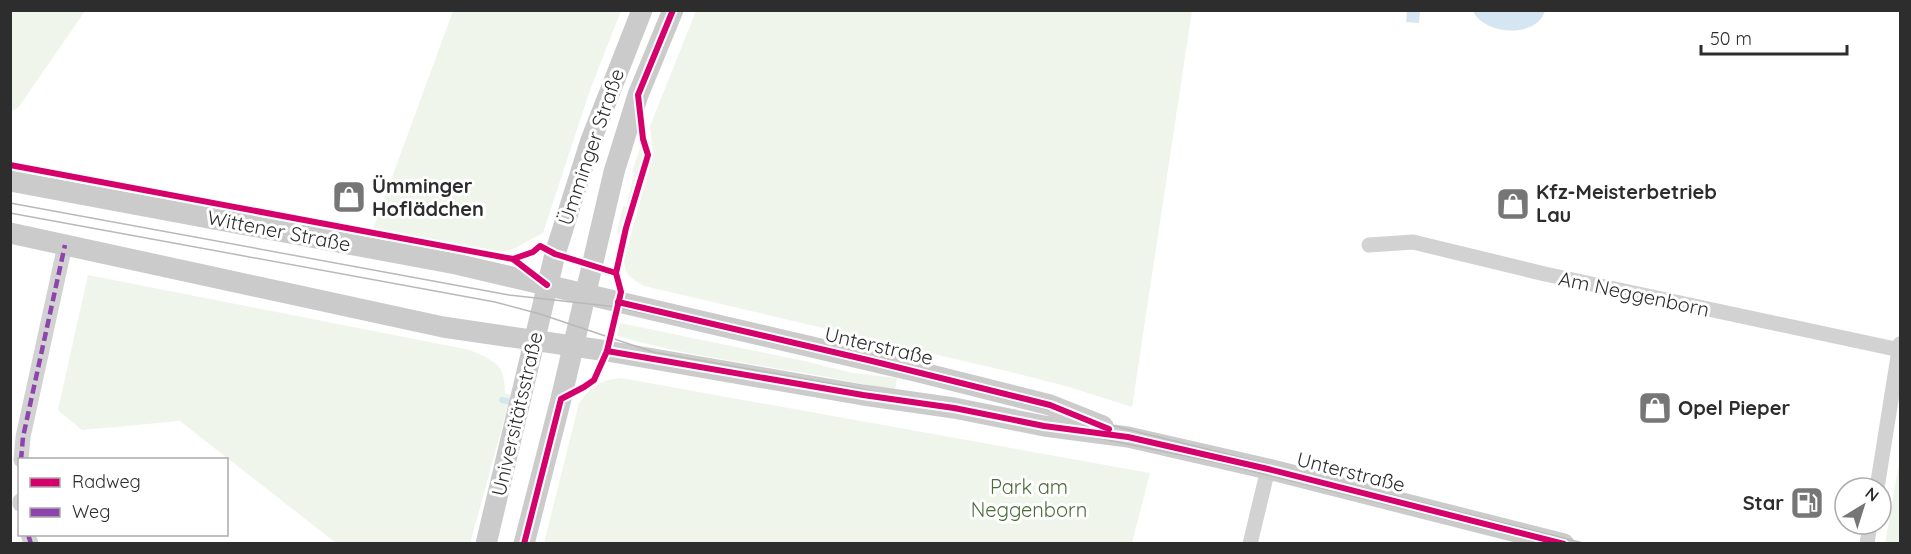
<svg xmlns="http://www.w3.org/2000/svg" width="1911" height="554" font-family="Quicksand,sans-serif">
<rect width="100%" height="100%" fill="#fff"/>
<g fill="#eff5ea">
<path d="M10 11H85L18 108 11 111Z"/>
<path d="M453 11H621L590 90 543 233 515 248 500 253 373 229Z"/>
<path d="M696 11H1192L1132 407 1069 387 1011 372 644 286C632 279 624 274 624 260L653 154 650 126Z"/>
<path d="M641 145 645 149 622 234 619 235 617 233 623 206 626 207 634 173 632 172Z"/>
<path d="M88 275 470 350C495 362 505 363 505 393L511 395 470 544 336 543 180 421 82 430 58 410Z"/>
<path d="M620 323 809 362 853 373 897 378 895 390C865 385 835 378 804 373 741 362 679 354 617 336Z"/>
<path d="M621 378 1150 473 1132 543H544L579 403C591 386 601 380 621 378Z"/>
<path d="M1900 458V543H1885Z"/>
</g>
<g fill="#d6e5f2">
<path d="M1407 11H1420L1419 23 1406 22Z"/>
<path d="M1473 11H1545C1536 39 1484 35 1473 11Z"/>
</g>
<g fill="none" stroke-linecap="round" stroke-linejoin="round">
<path stroke="#d6e5f2" stroke-width="6" d="M502 400 517 403"/>
<g stroke="#d2d2d2" stroke-width="15">
<path d="M1369 245 1413 242 1545 274 1900 350"/>
<path d="M21 460 23 437 65 245"/>
<path d="M1877 488 1900 344"/>
<path d="M20 501V504"/>
<path d="M28 534 31 544"/>
<path d="M1250 544 1268 469"/>
<path d="M1867 544 1870 524"/>
</g>
<g stroke="#cbcbcb" stroke-width="21">
<path d="M10 181 456 264 919 372 1050 405 1103 426"/>
<path d="M10 233 443 327 607 351 863 395 954 408 1044 426 1128 437 1268 469 1564 544"/>
<path d="M486 544 555 254 591 140 642 10"/>
<path d="M524 544 561 399 614 172 638 95 673 10"/>
</g>
<g stroke="#b9b9b9" stroke-width="1.5">
<path d="M10 203 509 295 617 307 854 361 1587 544"/>
<path d="M10 213 495 302 540 314 653 352 856 388 1220 463 1546 544"/>
</g>
<g stroke="#8e44ad" stroke-width="4.5" stroke-dasharray="9 4.5" stroke-linecap="butt">
<path d="M21 460 23 437 65 245"/>
<path d="M20 501V504"/>
<path d="M28 534 31 544"/>
</g>
<g stroke="#fff" stroke-width="10">
<g id="cycleway">
<path d="M10 165 513 259 547 285"/>
<path d="M513 259 533 252 540 246 555 254 616 273"/>
<path d="M618 302 872 361 1050 405 1109 429"/>
<path d="M607 351 863 395 954 408 1044 426 1128 437 1268 469 1564 544"/>
<path d="M524 544 561 399 584 387 594 380 607 351 621 292 616 273 626 228 648 155 643 139 638 95 673 10"/>
</g>
</g>
<use href="#cycleway" stroke="#d6006c" stroke-width="6"/>
</g>
<defs>
<g id="shop-square" transform="scale(1.725)"><rect x="-9" y="-9" width="18" height="18" rx="4" fill="#767676" stroke="#fff"/><path d="M-5-2.5h2.3a2.7 3.5 0 0 1 5.4 0H5L5.5 6h-11ZM-1.5-2.5h3a1.5 2.3 0 0 0-3 0Z" fill="#fff"/></g>
<g id="fuel-square" transform="scale(1.725)"><rect x="-9" y="-9" width="18" height="18" rx="4" fill="#767676" stroke="#fff"/><path d="M-5.5-6h7V0h2V4h1.3V-2.5L3-4.5l.8-.8L6-3V5H2.5V1h-1V6h-7ZM-4.2-4.7v3.2H.2V-4.7Z" fill="#fff"/></g>
</defs>
<g fill-rule="evenodd">
<use href="#shop-square" x="349" y="197"/>
<use href="#shop-square" x="1513" y="204"/>
<use href="#shop-square" x="1655" y="408"/>
<use href="#fuel-square" x="1807" y="503"/>
</g>
<g text-anchor="middle" stroke-width="6" stroke-linejoin="round" paint-order="stroke">
<g font-size="20" fill="#2d2d2d" stroke="#fff">
<text transform="translate(591 147) rotate(-71)" y="7">Ümminger Straße</text>
<text transform="translate(279 231) rotate(11)" y="7">Wittener Straße</text>
<text transform="translate(1634 294) rotate(12)" y="7">Am Neggenborn</text>
<text transform="translate(879 346) rotate(13)" y="7">Unterstraße</text>
<text transform="translate(517 414) rotate(-77)" y="7">Universitätsstraße</text>
<text transform="translate(1351 472) rotate(14)" y="7">Unterstraße</text>
</g>
<g font-size="20" font-weight="bold" fill="#2d2d2d" stroke="#fff" text-anchor="start">
<text x="372" y="193">Ümminger<tspan x="372" dy="23">Hoflädchen</tspan></text>
<text x="1536" y="199">Kfz-Meisterbetrieb<tspan x="1536" dy="23">Lau</tspan></text>
<text x="1678" y="415">Opel Pieper</text>
<text x="1784" y="510" text-anchor="end">Star</text>
</g>
<g font-size="20" fill="#4b6c38" stroke="#fff">
<text x="1029" y="494">Park am<tspan x="1029" dy="23">Neggenborn</tspan></text>
</g>
</g>
<rect width="1911" height="554" fill="none" stroke="#2d2d2d" stroke-width="24"/>
<rect x="18" y="458" width="210" height="78" fill="#ffffff" stroke="#ababab" stroke-width="1.5"/>
<rect x="30" y="478" width="30" height="9" fill="#d6006c" stroke="#ababab" stroke-width="1.5"/>
<text x="72" y="488" font-size="18" fill="#2d2d2d">Radweg</text>
<rect x="30" y="508" width="30" height="9" fill="#8e44ad" stroke="#ababab" stroke-width="1.5"/>
<text x="72" y="518" font-size="18" fill="#2d2d2d">Weg</text>
<g transform="translate(1863 506) rotate(38)"><circle r="28" fill="#ffffff" stroke="#ababab" stroke-width="1.5"/>
<path d="M0-4.5L10 22L0 15L-10 22Z" fill="#767676"/>
<text y="-9" font-size="16" font-weight="bold" text-anchor="middle" fill="#2d2d2d">N</text>
</g>
<path d="M1701 45v9h146v-9" fill="none" stroke="#2d2d2d" stroke-width="3"/>
<text x="1710" y="45" font-size="18" fill="#2d2d2d" stroke="#ffffff" stroke-width="4.5" paint-order="stroke">50 m</text>
</svg>
